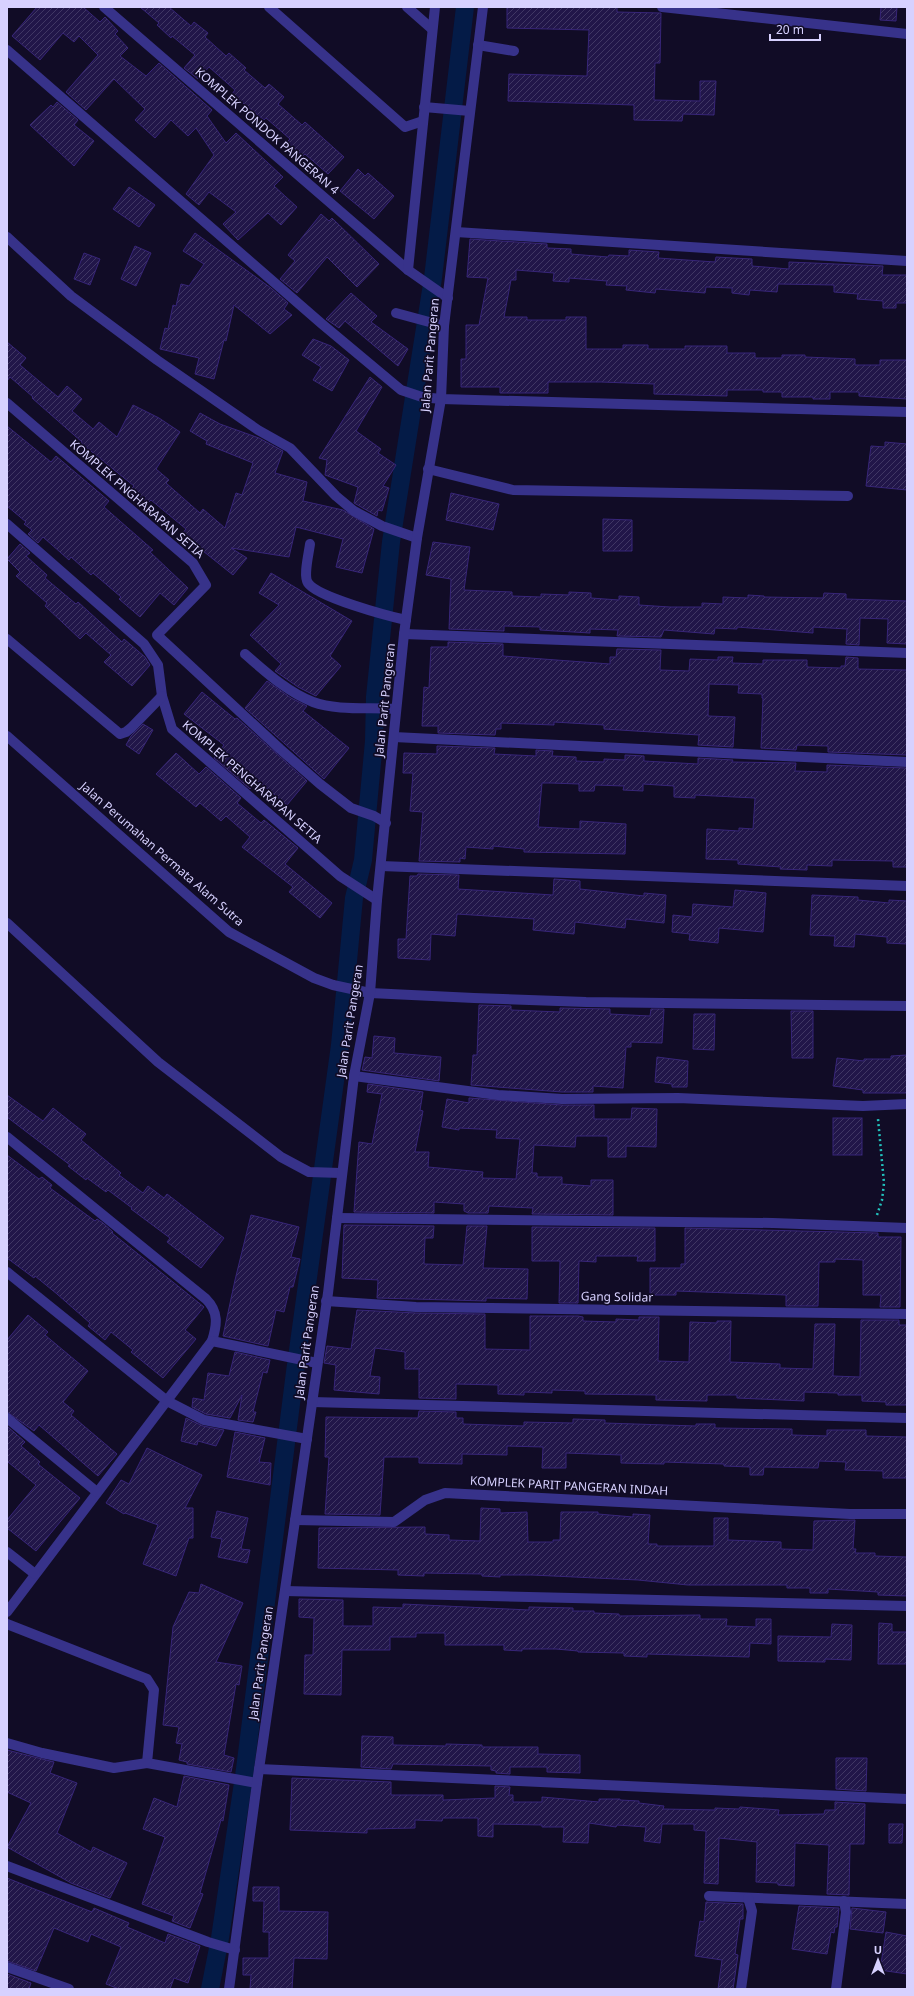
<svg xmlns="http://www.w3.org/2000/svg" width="914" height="1996" font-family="'Noto Sans',sans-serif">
<defs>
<pattern id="building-hatch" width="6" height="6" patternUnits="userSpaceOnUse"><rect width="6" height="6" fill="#211649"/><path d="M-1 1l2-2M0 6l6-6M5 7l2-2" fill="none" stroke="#403764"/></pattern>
</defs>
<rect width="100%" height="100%" fill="#110c26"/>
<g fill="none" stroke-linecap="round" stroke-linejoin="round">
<path stroke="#041b47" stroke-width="18" d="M210 1989 220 1938 245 1769 295 1372 340 1045 354 898 363 860 374 741 375 697 391 542 433 278 465 7"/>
</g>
<g fill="url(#building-hatch)" stroke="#372578">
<path d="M37 7H83L100 22 105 17 118 31 115 34 128 48 120 56 146 76 159 63 212 110 207 116 226 143 236 133 283 177 274 186 297 207 281 225 268 213 238 240 223 224 236 212 209 192 199 205 186 194 214 155 196 128 188 136 171 120 155 138 135 120 145 109 114 79 86 110 66 92 98 55 79 36 74 42 63 33 40 60 12 36Z"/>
<path d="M140 7H169L191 26 194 22 208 33 205 37 226 56 229 53 246 68 244 70 265 88 269 84 284 97 278 104 302 125 305 122 344 157 328 174 305 154 303 156 287 142 290 139 266 118 264 120 232 94 235 90 209 67 198 79 184 68 195 55 172 36 171 38 157 25 159 23Z"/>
<path d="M507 7H617V12L661 13 660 63H655L654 100 700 101V81H716L714 115 683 114 682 121 634 120V105L508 101 509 74 587 76 589 30 507 28Z"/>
<path d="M881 7H897L896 21 880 20Z"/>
<path d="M57 102 78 120 74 125 94 141 74 166 30 125 51 105 53 107Z"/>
<path d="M358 169 365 176 368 173 394 196 374 219 340 191Z"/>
<path d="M129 187 155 205 139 227 113 209Z"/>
<path d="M321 214 329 221 332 218 379 264 357 287 327 257 297 293 280 279 295 261 288 255Z"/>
<path d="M195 233 271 288 288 303 284 309 292 315 270 334 234 305 226 341 224 340 214 379 195 374 199 358 160 349 165 328 168 329 173 305 176 306 181 284 189 286 204 264 183 251Z"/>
<path d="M470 239 547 244V248L571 249V254L608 257 609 255 629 256V250L659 252 658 258 715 262 716 257 752 259V266L789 269V262L883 266 882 275H907V303H896V308H883V301L857 299 858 294 834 292V285L778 284 777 292 750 290 749 295 732 293V288L706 287 705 293 656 289 655 293 626 290 627 286 606 285 607 281 569 278V282L553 281 554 273 516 270V280H511L504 317H527V320H566V317H586V349H623V345H648V349H685V346H727V353H755V358H782V355H805V357L855 359V365H880V360H907V399L859 396V392H830V399H813V397H782V392H763V390H727V396L654 394V384L601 382H548V393H500V387H461V359H466V325H479L488 278 467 277Z"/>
<path d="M135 246 151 253 136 286 121 279Z"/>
<path d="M84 253 100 259 90 285 74 279Z"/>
<path d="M351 293 377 316 371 322 408 349 398 366 345 321 339 328 326 319Z"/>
<path d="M313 339 331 346 349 360 332 391 313 380 321 367 302 355Z"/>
<path d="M7 342 26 358 20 365 58 397 67 386 82 399 72 411 93 429 99 422 117 437 133 405 159 418 180 432 156 469 169 480 166 483 200 513 203 509 225 528 236 493 242 495 253 463 206 444 207 441 190 431 200 413 220 424 259 438 283 451 275 473 307 482 303 501 343 510 374 529 362 573 336 567 343 539 296 527 289 557 231 548 247 558 233 575 198 547 196 549 180 536 186 529 151 500 148 503 131 489 134 486 81 443 82 442 32 398 33 397 10 377 7 381Z"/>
<path d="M370 377 382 387 356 431 381 449 378 453 396 465 383 486 389 488 382 511 378 510 377 516 354 503 358 487 325 475 327 460 319 458Z"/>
<path d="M7 426 51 462 56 456 109 501 104 507 153 550 150 552 188 588 174 605 160 593 140 617 119 599 121 597 93 573 91 575 71 557 69 560 43 537 38 543 28 534 32 530 24 524 26 522 7 506Z"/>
<path d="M885 442 907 444V490L866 486 871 446 885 447Z"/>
<path d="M451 493 499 504 493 530 446 520Z"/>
<path d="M603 519 632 520V551H603Z"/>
<path d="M433 542 470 547 464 590 512 592V596L541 597V594L569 595V592L591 593V598L619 600V596L639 597V605L670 607H702V603L723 604V597L748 598V595L764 596V597L823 598 824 593 846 594V599L907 601V644L887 643 888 619 860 618 859 645 846 644 847 629 813 627V633L737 627V629L715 628 714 634 664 630 661 637 617 636 618 630 590 629V633L540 630V627L504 626V631L449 629 451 579 426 575Z"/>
<path d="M20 544 30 553 26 556 47 575 45 578 76 604 78 602 122 642 124 639 145 657 150 665 132 686 104 662 111 655 86 633 80 639 45 606 47 603 16 576 20 572 7 559Z"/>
<path d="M271 573 352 621 330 656 341 666 316 696 298 687 275 671 281 664 250 635 279 605 259 593Z"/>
<path d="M448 642 503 644V656L610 664V657H616L617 649 661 650 660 670 689 671 690 659 718 660V657H733L732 663 763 664V660H807V667L841 668V666H845L846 657 858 658V669L907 670V755L828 752V746L797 745 796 750 761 748 763 698H762V694L738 693 739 685 709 684 708 716 735 717 733 747 698 745 699 735 604 729V725L554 722V725L501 723V729H496L495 735 438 733V726H422L424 687 429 688 431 647H448Z"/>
<path d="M267 681 291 698 307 706 303 711 349 748 324 779 245 708Z"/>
<path d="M202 692 235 719 237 718 307 781 287 805 258 781 250 789 214 758 224 745 184 714Z"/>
<path d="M143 724 153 730 139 754 126 745 131 736Z"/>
<path d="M437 746 495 748 494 754 536 756V750L553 751 552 756 576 757V761L604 762V759L625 760V755L644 756V761L698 764V758L733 760 732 762 796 763 795 771 827 772V765L907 768V867H893V861L832 860V866L807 865V870L780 869 781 867 738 864V860L706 859 707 829 739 831V828L753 829 755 798 695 795V798L674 797V786L643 784V791L623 790 624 786 595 785 594 791H579V784L551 783H542L538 827 580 829V821L626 824 625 854 524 852V849L493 846V849L466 847 465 859 460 858V862L419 861 423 812 410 811 413 773H403L404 753 437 754Z"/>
<path d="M176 753 199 774 206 767 241 798 237 803 261 823 264 820 298 848 285 864 332 903 320 918 289 892 293 887 242 847 250 837 226 816 221 821 200 803 196 807 156 774Z"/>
<path d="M418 874 459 875 458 889 553 895 554 879 580 881V889L644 896V893L666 895 664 923 626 919 625 928 575 922 574 934 533 930 534 919 457 914 455 936 431 934 430 960 398 958V939H406L410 876H417Z"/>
<path d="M735 890 766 893 763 932 719 928 718 943 689 940 690 934 672 932 673 915 692 917 693 904 733 907Z"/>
<path d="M812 895 858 897V900L889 903V900L907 901V944L887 943V937L855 934 854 947 834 946 835 936 810 935Z"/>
<path d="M479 1005 511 1006V1010L560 1012V1008L610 1009V1014L650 1016 651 1009H664L662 1043 631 1042V1047H626L623 1088 593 1086V1092H562L471 1085 473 1055H477Z"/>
<path d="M791 1011H813V1058H792Z"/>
<path d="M694 1014H715L714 1050 693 1049Z"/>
<path d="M374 1036 395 1038 394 1053 441 1057 439 1081 362 1070 365 1057 372 1058Z"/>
<path d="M907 1055V1093H863V1090L833 1086 837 1058 864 1061V1059H891V1056Z"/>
<path d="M657 1057 688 1061 687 1087H672V1084L655 1082Z"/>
<path d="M368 1084 423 1092 420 1110 423 1111 415 1152H429L428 1167 483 1172 482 1178 516 1179 520 1139 496 1138 497 1130 459 1128V1130L442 1127 447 1099 469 1103V1098L562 1105H594V1119H631L632 1108 657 1109 656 1147 626 1146V1157H608V1136H576L575 1147 534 1145 532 1173H537V1177H562V1184L591 1186V1180H613V1215L532 1214 533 1208 489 1206 488 1213H468L464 1211V1204L434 1202V1213L354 1212 359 1142 372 1144 382 1094 367 1092Z"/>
<path d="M7 1095 43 1121 53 1108 86 1134 81 1140 121 1173 119 1175 143 1193 148 1186 164 1198 167 1194 224 1238 201 1268 167 1242 170 1238 131 1209 132 1208 108 1190 106 1192 87 1178 86 1180 68 1166 70 1165 7 1117Z"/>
<rect x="833" y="1118" width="29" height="37"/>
<path d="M7 1155 39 1179 42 1177 52 1185 50 1188 95 1221 97 1219 103 1223 113 1232 112 1233 204 1307 185 1330 196 1339 163 1378 131 1352 133 1350 111 1332 105 1340 88 1326 90 1323 57 1294 35 1276 34 1278 7 1258Z"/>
<path d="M251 1215 299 1227 291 1257 300 1259 293 1287H290L284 1312 276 1310 268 1346 223 1336 235 1280Z"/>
<path d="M344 1225 434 1226 433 1238H425L424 1264 463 1265 467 1226H487L483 1268 528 1269 527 1299 486 1298V1301L377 1298 378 1280 342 1278Z"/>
<path d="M532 1227 655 1228V1261H637L638 1256H596V1262L579 1261 578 1303H559L560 1261H532Z"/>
<path d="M685 1228 878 1233V1237H901L900 1307H880L881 1295H863V1260L835 1259V1262H819L818 1306H786V1295L676 1291V1295H650V1268H681V1264H685Z"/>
<path d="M357 1310 416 1313 485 1314V1349L530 1350V1316H578L583 1317V1321L616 1322V1319L639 1320V1317H659L658 1361 689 1362 690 1322 717 1323V1321H731L730 1362 780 1364V1368L813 1369 815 1324H835L833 1376 860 1377 861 1320H899V1325H907V1405H886V1402L862 1401V1395H838V1393L804 1392V1401L737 1398V1395H707V1401L656 1400V1395L585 1394V1391L552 1390V1393L524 1392V1395L498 1394V1385L456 1384V1399L419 1398V1369H405V1352L375 1348 370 1376 380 1377 379 1394 334 1390 336 1365 324 1363 327 1346 351 1349Z"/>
<path d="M28 1315 48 1332 45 1335 88 1371 63 1402 74 1411 71 1415 117 1454 98 1476 39 1425 34 1431 7 1412V1340Z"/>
<path d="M235 1352 270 1360 267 1373 263 1372 253 1412H256L253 1422 238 1420 242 1395 230 1418 206 1414 192 1407 193 1398 204 1400 208 1373 229 1376Z"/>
<path d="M419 1411 456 1412V1418H463V1424L524 1426V1422L573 1423V1419L605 1420V1423L696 1426V1424H715V1428L792 1429V1435L827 1436V1430H866V1436L907 1437V1478H883V1471L845 1470 846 1462 819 1461 818 1468 764 1467 763 1475H750V1467L724 1466V1464L664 1462V1464L621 1463V1455L566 1453V1468H542L543 1447 507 1446V1455L462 1454V1464L419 1463V1457H384L380 1515 325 1514 329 1457H325L326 1417 418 1418Z"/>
<path d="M186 1418 203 1426 224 1430 216 1446 198 1441 197 1445 181 1441Z"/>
<path d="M7 1426 25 1442 21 1446 40 1462 38 1464 80 1498 36 1551 7 1528V1520L36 1485 8 1462 7 1464Z"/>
<path d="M235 1432 265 1438 259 1462 271 1463 270 1485 227 1477Z"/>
<path d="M147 1448 202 1475 185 1508H193V1538H189L176 1576 143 1564 158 1525 125 1513 124 1514 106 1503 121 1480 129 1484Z"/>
<path d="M481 1508 500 1509V1513L527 1512 528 1542H553V1540H560L561 1512H598V1514L633 1517V1514L650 1515 648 1544H657V1546H714V1518H728V1540L781 1542V1549L813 1550 814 1521 855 1520 853 1549H856L855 1553H875V1556L907 1557V1596L878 1595V1592L828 1589V1593H810V1588H787V1585H688L638 1580 532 1575H500V1577L482 1576V1574L424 1573V1576L398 1575V1570L318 1568 319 1528 425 1527V1534L449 1535V1540L480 1541Z"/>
<path d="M217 1511 248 1518 241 1549 250 1550 247 1563 218 1557 222 1539 211 1537Z"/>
<path d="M201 1584 243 1603 216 1662 242 1666 239 1685 236 1684 224 1755 234 1758 231 1772 187 1764V1762L179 1760 182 1744 176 1743 179 1727 163 1725 173 1627 189 1592 199 1593Z"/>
<path d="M299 1599 343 1600V1626H373V1607L403 1608V1604L529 1610V1607L573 1608V1611H594V1613L619 1614V1616L700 1615V1619H727L726 1626 756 1627V1619H771V1644L750 1643 749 1657 647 1654V1657L624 1656V1653L578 1652V1651L556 1649H522V1651L504 1650V1645H445V1633H416V1637H390V1650H342L341 1695 304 1694 305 1655H313L314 1618 299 1617Z"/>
<path d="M879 1623 892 1624V1632H907V1664H878Z"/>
<path d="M832 1624 852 1625 851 1660 825 1659V1662L778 1661V1636L831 1637Z"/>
<path d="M362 1736 393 1737V1745L446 1746V1744L482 1745V1747H538V1754L580 1755V1773L547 1772V1767H510V1774L496 1773V1771L491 1770V1766L393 1764 391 1769 361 1767Z"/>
<path d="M7 1750 54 1762 50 1773 77 1783 57 1833 91 1852 93 1847 127 1863 110 1898 71 1883 7 1847 31 1803 7 1792Z"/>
<path d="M836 1758H867L866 1791 836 1789Z"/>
<path d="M184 1776 229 1785 223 1821 221 1820 200 1893 203 1894 190 1928 172 1921 174 1916 142 1904 165 1837 143 1829 154 1798 177 1807Z"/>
<path d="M292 1778 391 1782V1795H443V1800L495 1798V1786L510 1787 509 1795H513V1802H542V1797L599 1802V1799H620V1800L639 1801V1803L664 1806 663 1809 715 1810V1808L739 1809 740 1807 779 1810 778 1815 824 1814 825 1810H835V1802L865 1804 864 1844H850L849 1895 827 1894 829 1845 795 1843 794 1886 778 1885V1883L756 1882 757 1842 719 1838 718 1884 704 1883 706 1831 694 1830V1824H662L660 1843 644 1841 646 1827 617 1825 616 1827 589 1823 588 1843 563 1842 564 1827H542V1825L493 1824V1837L478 1836V1818H443L442 1821 415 1820V1828L367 1829V1833L290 1830Z"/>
<path d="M889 1824H903L902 1843H889Z"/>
<path d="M7 1878 92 1912 94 1908 129 1923 127 1927 165 1943 168 1934 200 1946 188 1983 174 1978 170 1989H119L106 1984 121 1947 91 1934 88 1942 54 1928 36 1971 7 1961Z"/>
<path d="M253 1887H279V1911L328 1912 327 1959 294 1958 292 1989H250L251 1975H243V1958H269V1932H263L264 1901H253Z"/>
<path d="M706 1902 743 1904V1919H740L735 1954 738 1955 733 1989H718L722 1960 695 1956 700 1921 704 1922Z"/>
<path d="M799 1906 839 1908 837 1927H835L834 1933 831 1932 827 1954 792 1949Z"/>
<path d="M852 1908 886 1912 883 1933 850 1929Z"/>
<path d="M886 1932 907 1936V1974L880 1970Z"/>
<path d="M7 1974 31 1983 29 1989H7Z"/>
</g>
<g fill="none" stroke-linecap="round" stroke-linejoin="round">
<path stroke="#21c3bd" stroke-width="2.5" stroke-dasharray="2 3" stroke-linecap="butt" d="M877 1215 882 1200 884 1183 878 1119"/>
<g stroke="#37328a" stroke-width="10">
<path d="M104 7 408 270 448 298"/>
<path d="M269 7 405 127 423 121"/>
<path d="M407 7 432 29"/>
<path d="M662 7 907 34"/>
<path d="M478 45 514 51"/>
<path d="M7 50 322 324 401 390 422 397 441 399 907 412"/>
<path d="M424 107 470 111"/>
<path d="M456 232 907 261"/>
<path d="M7 237 71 296 157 360 258 430 290 448 336 496 354 511 382 526 417 538"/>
<path d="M408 270 435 7"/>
<path d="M396 313 444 326"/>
<path d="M7 403 193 563 206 585 157 635 280 749 320 784 351 808 374 816 386 823"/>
<path d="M428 469 513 490 848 496"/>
<path d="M7 524 144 644 158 665 162 696 172 729 340 876 377 900"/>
<path d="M310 544C309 553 303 576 308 583 317 597 388 616 406 620"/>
<path d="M404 634 907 653"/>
<path d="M7 639 120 734 126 732 131 728 162 696"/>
<path d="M245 654C266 672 287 692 313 702 337 711 371 707 396 709"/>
<path d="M7 736 229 932 314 978 333 985 370 993 474 998 586 1002 907 1006"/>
<path d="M394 737 907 762"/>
<path d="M381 866 907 886"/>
<path d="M7 923 158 1062 281 1157 309 1172 341 1173"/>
<path d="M354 1076 498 1095 562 1099 678 1098 863 1106 907 1104"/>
<path d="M7 1137 206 1299C219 1312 217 1325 212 1341L7 1612"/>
<path d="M337 1218 773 1223 907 1228"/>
<path d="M7 1272 167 1401 204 1420 307 1439"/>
<path d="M326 1301 416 1307 907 1314"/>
<path d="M212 1341 317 1363"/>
<path d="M312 1402 907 1418"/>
<path d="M7 1418 97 1492"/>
<path d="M295 1520 394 1522 425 1500 445 1493 850 1514H907"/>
<path d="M7 1552 35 1574"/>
<path d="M285 1591 907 1606"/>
<path d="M7 1624 147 1679 154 1690 147 1763 257 1783"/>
<path d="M7 1743 42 1753 114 1768 147 1763"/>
<path d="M259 1769 907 1799"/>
<path d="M7 1866 208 1942 235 1950"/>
<path d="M709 1896 907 1904"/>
<path d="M7 1967 69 1989"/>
<path d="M229 1989 257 1783 328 1293 354 1076 370 993 377 900 404 634 417 538 441 399 444 326 483 7"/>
<path d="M741 1989 752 1911 748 1898"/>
<path d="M836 1989 846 1912 844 1901"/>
</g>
</g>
<g text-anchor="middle" stroke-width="3.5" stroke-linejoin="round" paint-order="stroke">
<g font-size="12" fill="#d7d1ff" stroke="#110c26">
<text transform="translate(267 131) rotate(41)" y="4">KOMPLEK PONDOK PANGERAN 4</text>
<text transform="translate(430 355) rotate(-85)" y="4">Jalan Parit Pangeran</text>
<text transform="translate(137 499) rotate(41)" y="4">KOMPLEK PNGHARAPAN SETIA</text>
<text transform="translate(385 700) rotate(-84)" y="4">Jalan Parit Pangeran</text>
<text transform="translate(252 782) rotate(41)" y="4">KOMPLEK PENGHARAPAN SETIA</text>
<text transform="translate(162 854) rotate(41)" y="4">Jalan Perumahan Permata Alam Sutra</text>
<text transform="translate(350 1021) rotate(-81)" y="4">Jalan Parit Pangeran</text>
<text transform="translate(617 1297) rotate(1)" y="4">Gang Solidar</text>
<text transform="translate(307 1342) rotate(-82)" y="4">Jalan Parit Pangeran</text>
<text transform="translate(569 1486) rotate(3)" y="4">KOMPLEK PARIT PANGERAN INDAH</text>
<text transform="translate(261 1663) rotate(-82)" y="4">Jalan Parit Pangeran</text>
</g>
</g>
<rect width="914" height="1996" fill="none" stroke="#d7d1ff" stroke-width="16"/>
<g transform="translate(878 1960)" stroke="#110c26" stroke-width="3" paint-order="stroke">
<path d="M0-3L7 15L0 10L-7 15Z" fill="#d7d1ff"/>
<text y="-6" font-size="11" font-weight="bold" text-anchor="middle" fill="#d7d1ff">U</text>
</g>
<path d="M770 34v6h50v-6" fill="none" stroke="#d7d1ff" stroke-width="2"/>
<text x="776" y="34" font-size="12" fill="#d7d1ff" stroke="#110c26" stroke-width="3" paint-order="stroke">20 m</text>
</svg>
